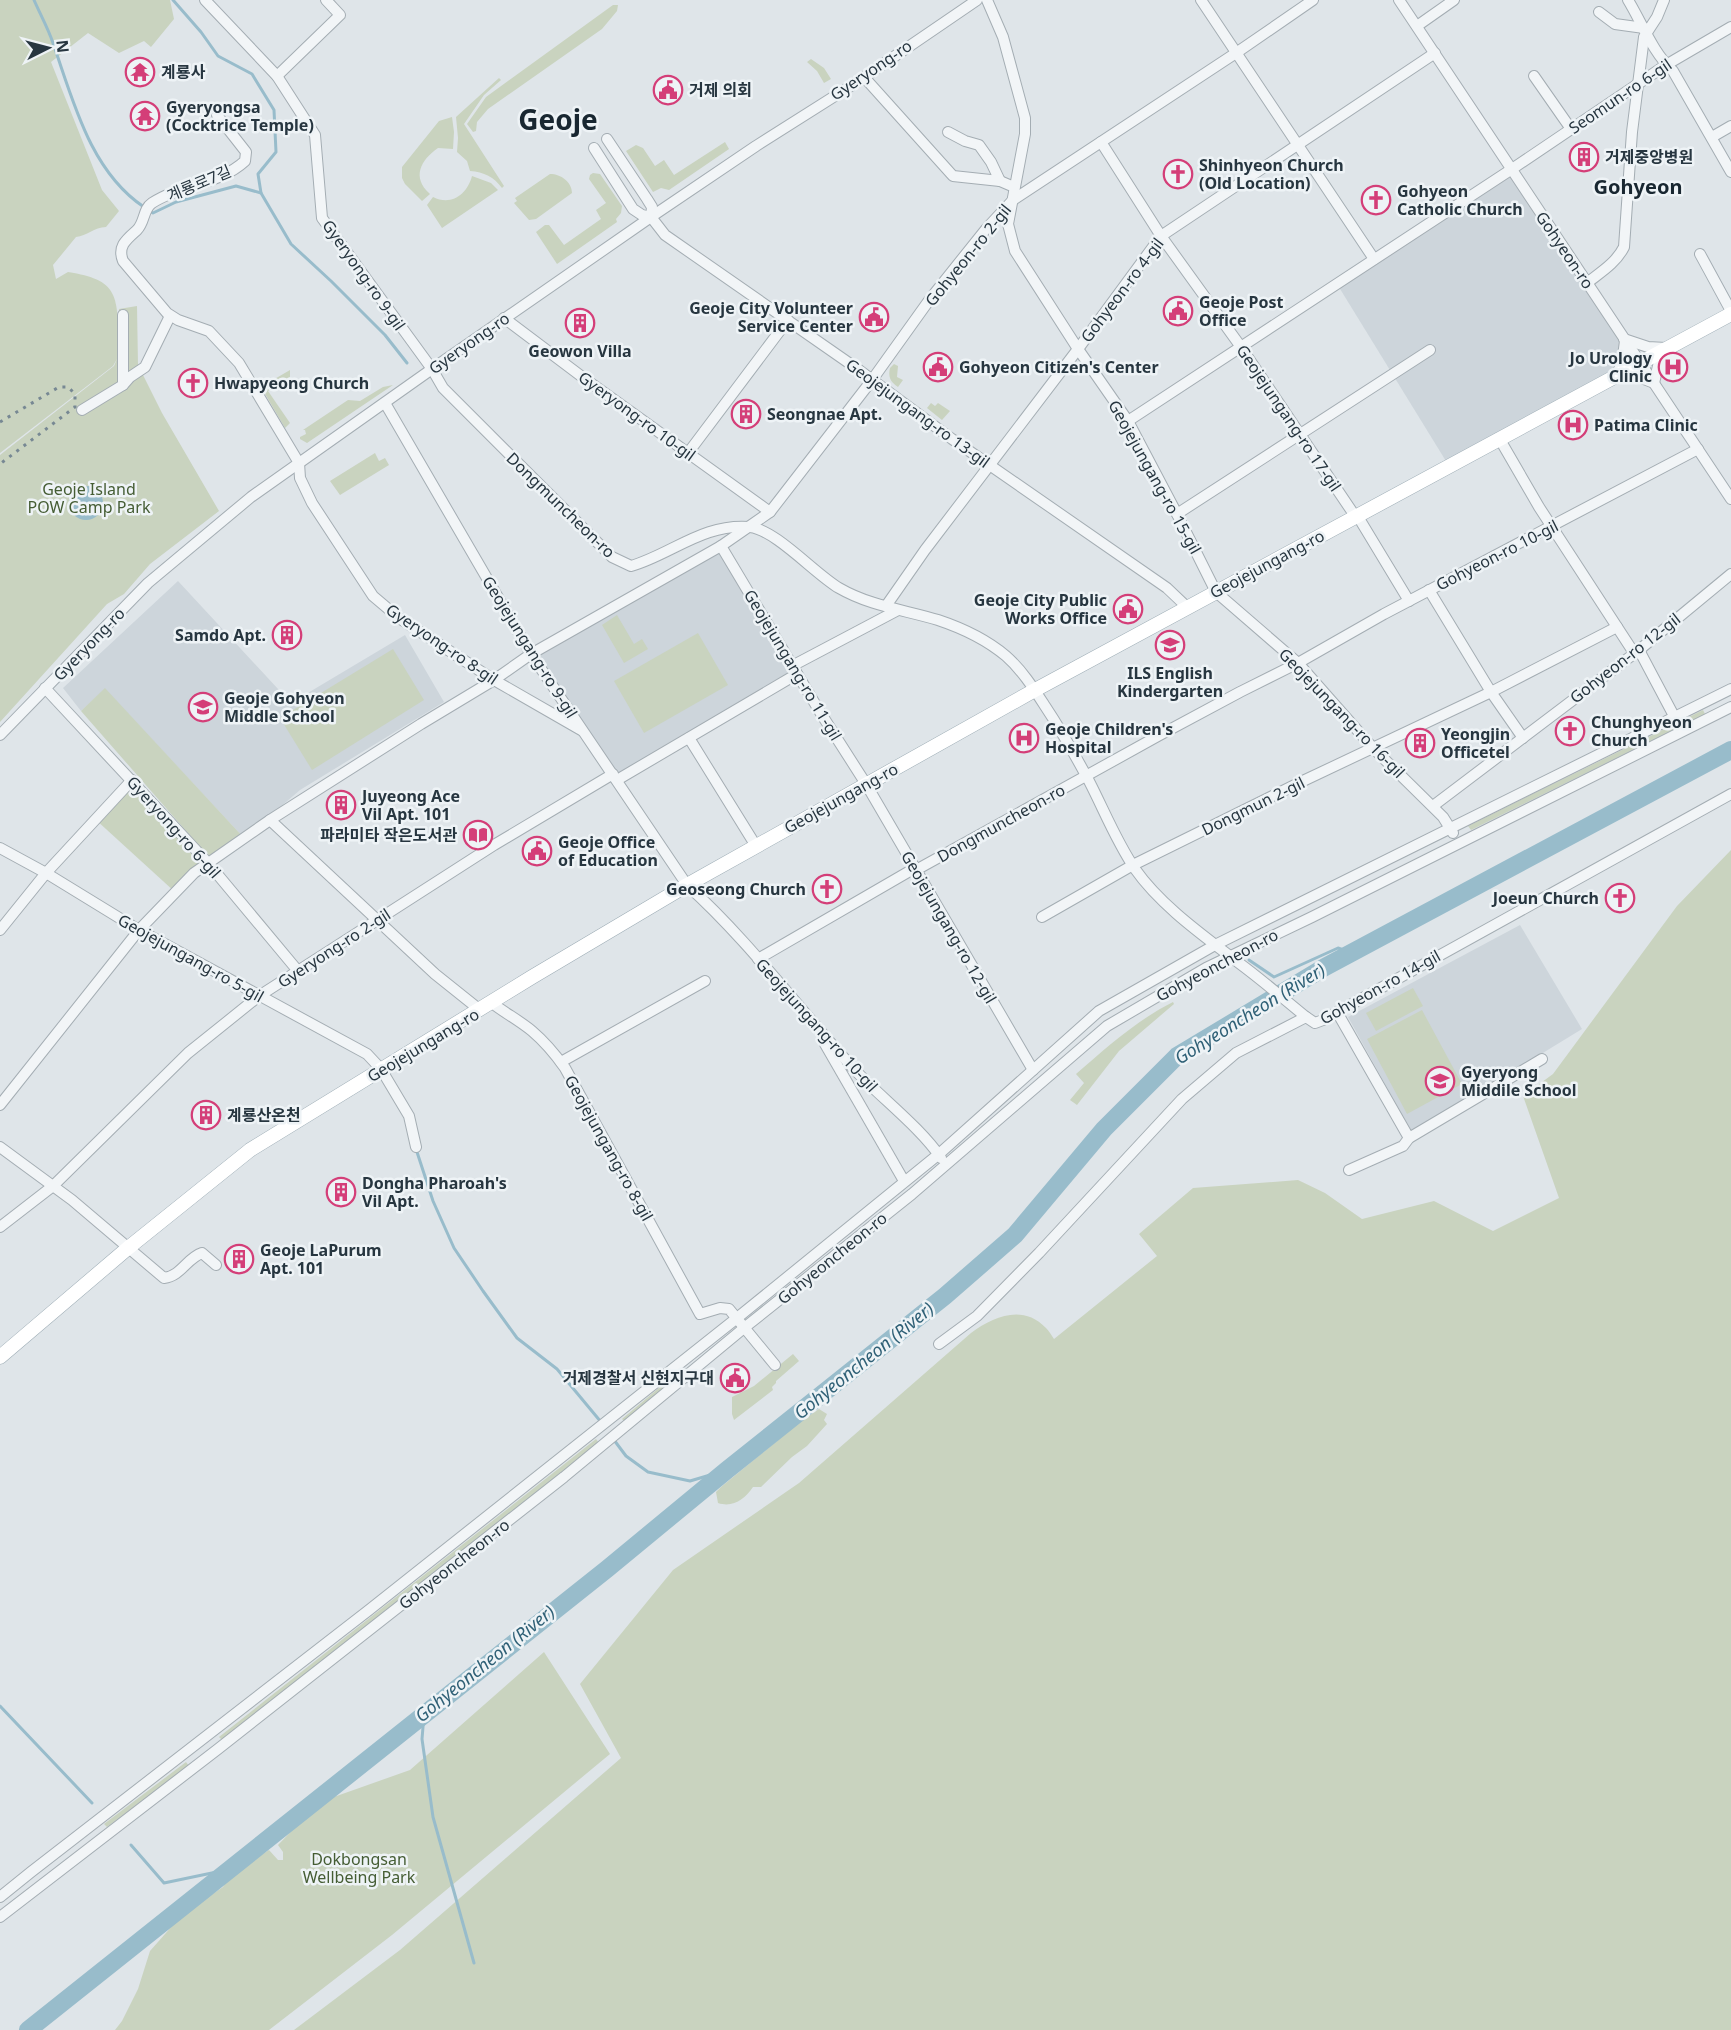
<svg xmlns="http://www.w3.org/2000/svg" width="1731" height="2030" font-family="'Noto Sans','Noto Sans KR',sans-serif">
<rect width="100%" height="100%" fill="#dfe5e9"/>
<g fill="#cdd5db">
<path d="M1512 169 1640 362 1449 466 1337 284Z"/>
<path d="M721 546 797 674 617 780 531 654Z"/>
<path d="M178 581 291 703 405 635 444 702 300 790 244 838 105 689 81 711 63 688Z"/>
<path d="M1520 925 1582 1029 1412 1133 1348 1017Z"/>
</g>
<g fill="#c9d3bf">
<path d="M0 0H170L174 19 151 47 144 41 119 53 88 33 51 62 102 190 119 211 106 227C94 227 87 236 76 237L53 265 56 279 68 272C118 280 117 294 119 341V309L137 306 138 365 162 413 219 511 150 564 124 594 107 604 0 722V455L114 366 117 359 113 366 0 453Z"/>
<path d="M613 5H618L617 11 602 29 488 109 477 122 476 131 473 132 467 124 486 97Z"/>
<path d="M811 59 824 68 831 79 824 83 817 71 807 62Z"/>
<path d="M499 78 501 80 484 95 464 124 504 186 502 188C494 177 484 172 470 171L467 161 457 152 458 138 456 117Z"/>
<path d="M452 117 454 132 453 149 438 148C421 160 411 177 430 194L422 201 405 184 402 178V167L439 121Z"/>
<path d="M725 142 729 149 669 190 661 188 653 192 626 151 636 145 643 148 655 166 664 160 674 175Z"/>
<path d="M593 173 600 174 622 206 621 213 616 219 617 222 557 264 536 232 545 225H549L564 245 601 219 596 210 606 203 589 179 590 175Z"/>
<path d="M550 174C561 174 572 182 572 193L536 219 529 220 514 203 517 201 515 198Z"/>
<path d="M472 176 491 183 498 190 442 228 427 205 433 197C451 206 467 195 472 176Z"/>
<path d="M894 364 898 366 897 377 903 380 898 387C890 382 888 376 890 368Z"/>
<path d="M290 370V377L268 391 290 423 285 428 261 387Z"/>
<path d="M393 385 307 443 300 439V437L306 434 305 430H303L348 400 360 401 383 387Z"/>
<path d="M931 403 935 406 938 403 950 411 942 420 927 408Z"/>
<path d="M375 453 379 461 385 458 389 465 340 495 330 481Z"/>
<path d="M617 615 634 644 642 639 648 649 624 663 602 625Z"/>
<path d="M698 633 728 685 644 733 614 681Z"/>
<path d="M393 649 424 700 312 770 280 718Z"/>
<path d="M105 688 244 838 208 856 81 711Z"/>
<path d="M1703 710 1705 714 1471 830 1468 826Z"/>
<path d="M132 780 208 863 175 892 95 819Z"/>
<path d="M1731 850V2030H294L400 1950 621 1758 580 1684 673 1570 799 1483 971 1333C994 1316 1023 1304 1046 1328 1049 1331 1052 1336 1054 1339L1157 1256 1139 1234 1193 1188 1298 1180 1325 1193 1362 1219 1434 1201 1493 1231 1559 1198 1523 1096 1553 1074 1677 906Z"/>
<path d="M1413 988 1423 1006 1376 1031 1366 1013Z"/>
<path d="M1173 1002 1174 1004 1119 1051 1077 1105 1070 1100 1084 1083 1076 1074C1106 1048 1137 1020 1173 1002Z"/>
<path d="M1422 1010 1462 1084 1407 1114 1367 1039Z"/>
<path d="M793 1354 799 1361 776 1381V1383L772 1387 773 1390 734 1420 732 1414V1397L754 1386Z"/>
<path d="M679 1371 682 1375 625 1422 622 1419Z"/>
<path d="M819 1409 827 1414 824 1420 827 1424 807 1446 792 1457 761 1487H753C745 1499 733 1508 718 1503L716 1492 721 1487 801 1421Z"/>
<path d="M596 1439 599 1443 222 1740 219 1737Z"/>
<path d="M544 1652 610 1754 392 1935 269 2030H115L122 2021 138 1989 150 1951 173 1925 199 1903 223 1887 231 1875 269 1850 278 1860H283V1852L278 1845 305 1817 331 1798 410 1770Z"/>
<path d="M186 1762 189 1766 107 1827 104 1824Z"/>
</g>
<circle fill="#98bccb" cx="86" cy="503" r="17"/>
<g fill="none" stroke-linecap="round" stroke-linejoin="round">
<g stroke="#98bccb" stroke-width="3">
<path d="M34 0C40 14 48 28 53 43 73 100 90 171 144 207"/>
<path d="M173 0 201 32 218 56 252 74 274 110 276 152 258 174 261 193"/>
<path d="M149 211 153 213 176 202 236 186 261 193 291 244 331 281 385 335 407 363"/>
<path d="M1249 960 1274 977 1338 948 1352 953"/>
<path d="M416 1149 433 1201 454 1248 483 1291 517 1338 557 1369 601 1422"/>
<path d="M614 1440 626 1456 648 1472 690 1481 727 1470"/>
<path d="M0 1706 92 1803"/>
<path d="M424 1715 422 1739 433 1817 474 1963"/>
<path d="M131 1845 164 1883 231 1869"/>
</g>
<path stroke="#98bccb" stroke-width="18" d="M28 2030 607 1569 727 1470 945 1296 1015 1235 1104 1129 1177 1056 1325 967 1731 750"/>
<g stroke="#a4adb3" stroke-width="12">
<g id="minor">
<path d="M205 0 277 76 315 135 322 218 432 369 443 388 612 557 631 566C672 554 703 523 750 527 776 530 815 574 839 588 870 606 905 610 938 620 962 628 987 640 1006 656 1022 670 1034 689 1045 706 1061 730 1075 755 1089 781 1104 810 1116 841 1135 869 1161 906 1204 936 1239 963 1262 980 1284 999 1306 1017"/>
<path d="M987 0 1003 37 1025 118V134L1008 224 1015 251 1078 349 1128 421 1177 514 1216 592 1298 663 1373 748 1443 817 1453 833"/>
<path d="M1201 0 1374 259"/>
<path d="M1399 0 1731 499"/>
<path d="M1628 0C1642 23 1653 53 1673 71L1731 172"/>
<path d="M1599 12 1615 24 1644 28"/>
<path d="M1417 26 1454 0"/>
<path d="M277 76 340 15 326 0"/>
<path d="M1534 76 1571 129"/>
<path d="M864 77 953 176 1000 181 1014 187"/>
<path d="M217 115 246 152 245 161C219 185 181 184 152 203 143 209 145 222 137 230 127 239 117 246 123 261L167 313 178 320 209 331 239 363 299 463 300 478 312 503 373 596 399 618 494 680 581 730"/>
<path d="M948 132 965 141 979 145 991 162 1000 181"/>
<path d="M1712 137 1731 126"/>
<path d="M607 139 647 199 652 207 651 217"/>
<path d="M1101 142 1161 236 1241 347 1355 516"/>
<path d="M594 148 633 209 642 215 651 217"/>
<path d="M651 217 665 235 859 370 952 439 1167 588 1187 607"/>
<path d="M1700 254 1731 311"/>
<path d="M1587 283C1601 272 1616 263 1624 247L1632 132 1644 37 1657 17 1664 0"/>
<path d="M123 315V385"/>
<path d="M504 318 581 376 770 512"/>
<path d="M1624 339 1648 347 1666 348"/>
<path d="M1616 375 1622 364 1625 341"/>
<path d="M1618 375 1636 376 1654 383 1658 366 1667 348"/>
<path d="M385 403 531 654 687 885C748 940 798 1008 854 1069 880 1097 920 1127 941 1158"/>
<path d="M82 410 123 385 130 377 145 367 170 316"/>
<path d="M1128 421 1512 169 1666 65 1731 27"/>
<path d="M1499 438 1539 507 1634 653"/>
<path d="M688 453 788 320"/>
<path d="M1177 514 1430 350"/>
<path d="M1357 515 1409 601"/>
<path d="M721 546 820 712 866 784 1033 1070"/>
<path d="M1429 590 1491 692 1523 738"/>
<path d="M886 606 925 550 1078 349 1161 236 1435 53"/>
<path d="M1639 650 1674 716"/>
<path d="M792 666 898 610"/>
<path d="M45 688 208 863 298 971"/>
<path d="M0 735 148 583 251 497 432 369 651 217 756 146 857 82 977 0"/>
<path d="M689 738 756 846"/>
<path d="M617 780 797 674"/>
<path d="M1433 806 1639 650 1731 574"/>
<path d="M270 820 435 974 480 1010"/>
<path d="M0 848 46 873 139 930 367 1054 381 1069 409 1116 416 1147"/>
<path d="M916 870 1158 736 1240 692 1298 663 1384 614 1698 449"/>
<path d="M1042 917 1133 865 1305 780 1491 692 1617 627"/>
<path d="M0 930 46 873 132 780"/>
<path d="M758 959 915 868"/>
<path d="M492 1003C505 1013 520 1021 532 1031 545 1042 555 1054 565 1068L700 1314 720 1308 729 1309 775 1365"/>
<path d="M1337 1012 1409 1138"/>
<path d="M825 1044 904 1181"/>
<path d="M561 1062 705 981"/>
<path d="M0 1105 139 930 194 873 270 820 421 724 494 680 531 654 721 546 770 512 872 380 930 299 986 229 1013 200 1236 53 1313 0"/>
<path d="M0 1147 72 1200 164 1278C181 1276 187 1258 202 1253L216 1265"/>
<path d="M1349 1170 1403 1146 1409 1138 1542 1059"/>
<path d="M0 1227 53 1186 188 1053 259 996 494 845 613 774"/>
<path d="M939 1344 977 1316 1039 1253 1182 1099 1236 1053 1306 1017 1315 1023 1323 1020 1731 794"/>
<path d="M0 1897 31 1872 369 1610 737 1318 939 1154 1099 1011 1215 945 1731 689"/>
<path d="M0 1917 218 1749 564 1477 744 1328 912 1194 1107 1026 1206 968 1312 917 1731 707"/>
</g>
</g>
<g stroke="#9dacb5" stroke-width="15">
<path id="major" d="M0 1357 128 1248 250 1150 532 977 687 885 1035 690 1731 314"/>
</g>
<use href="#minor" stroke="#f2f5f7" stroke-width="10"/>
<use href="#major" stroke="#fff" stroke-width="14"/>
<path stroke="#778893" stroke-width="3" stroke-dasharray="3 6" stroke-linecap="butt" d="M0 422 59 387H68L75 394V407L0 464"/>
</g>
<defs>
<g id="temple-ring" transform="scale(1.5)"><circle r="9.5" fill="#eef3f6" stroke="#d43e78" stroke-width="1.5"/><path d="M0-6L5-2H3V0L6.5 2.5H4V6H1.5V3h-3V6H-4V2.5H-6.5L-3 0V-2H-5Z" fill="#d43e78"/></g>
<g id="civic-ring" transform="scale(1.5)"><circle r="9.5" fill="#eef3f6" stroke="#d43e78" stroke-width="1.5"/><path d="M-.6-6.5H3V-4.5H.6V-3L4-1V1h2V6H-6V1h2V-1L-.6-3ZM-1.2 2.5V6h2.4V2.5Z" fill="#d43e78"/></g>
<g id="building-ring" transform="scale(1.5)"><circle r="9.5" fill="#eef3f6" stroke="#d43e78" stroke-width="1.5"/><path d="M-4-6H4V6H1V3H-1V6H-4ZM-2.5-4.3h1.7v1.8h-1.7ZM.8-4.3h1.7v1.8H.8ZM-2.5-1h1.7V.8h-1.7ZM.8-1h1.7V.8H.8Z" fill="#d43e78"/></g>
<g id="church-ring" transform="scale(1.5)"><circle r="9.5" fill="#eef3f6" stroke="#d43e78" stroke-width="1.5"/><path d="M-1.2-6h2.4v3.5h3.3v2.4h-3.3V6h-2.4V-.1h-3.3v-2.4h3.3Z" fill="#d43e78"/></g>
<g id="hospital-ring" transform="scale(1.5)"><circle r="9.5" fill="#eef3f6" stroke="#d43e78" stroke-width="1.5"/><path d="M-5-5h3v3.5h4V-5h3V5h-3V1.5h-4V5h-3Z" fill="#d43e78"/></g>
<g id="school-ring" transform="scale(1.5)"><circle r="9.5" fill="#eef3f6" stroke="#d43e78" stroke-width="1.5"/><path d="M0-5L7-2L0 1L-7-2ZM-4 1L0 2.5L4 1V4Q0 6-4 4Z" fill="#d43e78"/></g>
<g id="library-ring" transform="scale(1.5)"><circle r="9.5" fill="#eef3f6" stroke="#d43e78" stroke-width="1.5"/><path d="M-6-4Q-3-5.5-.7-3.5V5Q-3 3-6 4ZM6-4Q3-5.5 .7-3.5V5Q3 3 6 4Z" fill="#d43e78"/></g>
</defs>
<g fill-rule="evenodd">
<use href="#temple-ring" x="140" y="72"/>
<use href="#civic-ring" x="668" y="90"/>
<use href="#temple-ring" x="145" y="116"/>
<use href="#building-ring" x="1584" y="157"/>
<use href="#church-ring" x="1178" y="174"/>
<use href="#church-ring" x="1376" y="200"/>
<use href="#civic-ring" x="1178" y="311"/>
<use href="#civic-ring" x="874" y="317"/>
<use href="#building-ring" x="580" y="323"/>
<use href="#civic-ring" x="938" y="367"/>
<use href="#hospital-ring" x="1673" y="367"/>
<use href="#church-ring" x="193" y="383"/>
<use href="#building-ring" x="746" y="414"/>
<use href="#hospital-ring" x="1573" y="425"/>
<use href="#civic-ring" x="1128" y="609"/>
<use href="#building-ring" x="287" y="635"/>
<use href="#school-ring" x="1170" y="645"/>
<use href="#school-ring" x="203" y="707"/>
<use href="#church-ring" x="1570" y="731"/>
<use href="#hospital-ring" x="1024" y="738"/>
<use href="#building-ring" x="1420" y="743"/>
<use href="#building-ring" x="341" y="805"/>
<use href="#library-ring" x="478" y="835"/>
<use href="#civic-ring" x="537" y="851"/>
<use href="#church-ring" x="827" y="889"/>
<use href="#church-ring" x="1620" y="898"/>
<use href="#school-ring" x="1440" y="1081"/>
<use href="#building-ring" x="206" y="1115"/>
<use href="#building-ring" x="341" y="1192"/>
<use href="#building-ring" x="239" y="1259"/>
<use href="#civic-ring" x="735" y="1378"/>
</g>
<g text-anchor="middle" stroke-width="5" stroke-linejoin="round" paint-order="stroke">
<g font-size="16" fill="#273640" stroke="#eef3f6">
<text transform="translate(871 70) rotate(-34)" y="6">Gyeryong-ro</text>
<text transform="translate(1620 96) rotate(-34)" y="6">Seomun-ro 6-gil</text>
<text transform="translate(199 183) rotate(-23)" y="6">계룡로7길</text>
<text transform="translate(1565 250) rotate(56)" y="6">Gohyeon-ro</text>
<text transform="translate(968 255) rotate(-51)" y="6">Gohyeon-ro 2-gil</text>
<text transform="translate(364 275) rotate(55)" y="6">Gyeryong-ro 9-gil</text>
<text transform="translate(1122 290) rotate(-53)" y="6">Gohyeon-ro 4-gil</text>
<text transform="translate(469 343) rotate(-35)" y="6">Gyeryong-ro</text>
<text transform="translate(918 413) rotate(36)" y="6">Geojejungang-ro 13-gil</text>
<text transform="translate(637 416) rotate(36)" y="6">Gyeryong-ro 10-gil</text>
<text transform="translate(1289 418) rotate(56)" y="6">Geojejungang-ro 17-gil</text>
<text transform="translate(1155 477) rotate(61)" y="6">Geojejungang-ro 15-gil</text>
<text transform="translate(561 505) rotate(44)" y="6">Dongmuncheon-ro</text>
<text transform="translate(1497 555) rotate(-27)" y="6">Gohyeon-ro 10-gil</text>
<text transform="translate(1267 564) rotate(-28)" y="6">Geojejungang-ro</text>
<text transform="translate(89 644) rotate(-46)" y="6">Gyeryong-ro</text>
<text transform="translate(442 644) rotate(34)" y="6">Gyeryong-ro 8-gil</text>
<text transform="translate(530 647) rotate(58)" y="6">Geojejungang-ro 9-gil</text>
<text transform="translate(1625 658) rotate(-38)" y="6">Gohyeon-ro 12-gil</text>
<text transform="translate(793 665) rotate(59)" y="6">Geojejungang-ro 11-gil</text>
<text transform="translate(1342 713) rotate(46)" y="6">Geojejungang-ro 16-gil</text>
<text transform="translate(841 798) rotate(-29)" y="6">Geojejungang-ro</text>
<text transform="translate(1253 806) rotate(-26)" y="6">Dongmun 2-gil</text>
<text transform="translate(1001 823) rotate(-29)" y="6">Dongmuncheon-ro</text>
<text transform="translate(174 827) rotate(48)" y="6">Gyeryong-ro 6-gil</text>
<text transform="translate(949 927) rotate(60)" y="6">Geojejungang-ro 12-gil</text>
<text transform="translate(334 948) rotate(-33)" y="6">Gyeryong-ro 2-gil</text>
<text transform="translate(191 958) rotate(29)" y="6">Geojejungang-ro 5-gil</text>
<text transform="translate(1217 965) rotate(-28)" y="6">Gohyeoncheon-ro</text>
<text transform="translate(1380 987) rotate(-29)" y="6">Gohyeon-ro 14-gil</text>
<text transform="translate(817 1025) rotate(48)" y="6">Geojejungang-ro 10-gil</text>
<text transform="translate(423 1045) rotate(-31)" y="6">Geojejungang-ro</text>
<text transform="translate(609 1148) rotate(61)" y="6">Geojejungang-ro 8-gil</text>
<text transform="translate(832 1258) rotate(-39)" y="6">Gohyeoncheon-ro</text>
<text transform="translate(454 1564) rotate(-38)" y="6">Gohyeoncheon-ro</text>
</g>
<g font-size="16" font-weight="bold" fill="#273640" stroke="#eef3f6" text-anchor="start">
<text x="161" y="78">계룡사</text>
<text x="689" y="96">거제 의회</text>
<text x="166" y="113">Gyeryongsa<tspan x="166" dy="18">(Cocktrice Temple)</tspan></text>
<text x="1605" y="163">거제중앙병원</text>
<text x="1199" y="171">Shinhyeon Church<tspan x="1199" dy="18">(Old Location)</tspan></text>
<text x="1397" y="197">Gohyeon<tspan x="1397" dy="18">Catholic Church</tspan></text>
<text x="1199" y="308">Geoje Post<tspan x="1199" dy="18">Office</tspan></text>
<text x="853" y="314" text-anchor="end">Geoje City Volunteer<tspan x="853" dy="18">Service Center</tspan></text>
<text x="580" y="357" text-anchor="middle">Geowon Villa</text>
<text x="1652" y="364" text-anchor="end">Jo Urology<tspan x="1652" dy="18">Clinic</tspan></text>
<text x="959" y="373">Gohyeon Citizen's Center</text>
<text x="214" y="389">Hwapyeong Church</text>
<text x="767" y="420">Seongnae Apt.</text>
<text x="1594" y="431">Patima Clinic</text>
<text x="1107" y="606" text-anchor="end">Geoje City Public<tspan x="1107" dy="18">Works Office</tspan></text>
<text x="266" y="641" text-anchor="end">Samdo Apt.</text>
<text x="1170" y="679" text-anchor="middle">ILS English<tspan x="1170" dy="18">Kindergarten</tspan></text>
<text x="224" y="704">Geoje Gohyeon<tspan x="224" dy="18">Middle School</tspan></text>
<text x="1591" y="728">Chunghyeon<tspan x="1591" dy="18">Church</tspan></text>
<text x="1045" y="735">Geoje Children's<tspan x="1045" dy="18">Hospital</tspan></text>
<text x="1441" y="740">Yeongjin<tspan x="1441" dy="18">Officetel</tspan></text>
<text x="362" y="802">Juyeong Ace<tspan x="362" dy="18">Vil Apt. 101</tspan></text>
<text x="457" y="841" text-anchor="end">파라미타 작은도서관</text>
<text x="558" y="848">Geoje Office<tspan x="558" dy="18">of Education</tspan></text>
<text x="806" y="895" text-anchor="end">Geoseong Church</text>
<text x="1599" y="904" text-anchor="end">Joeun Church</text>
<text x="1461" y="1078">Gyeryong<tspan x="1461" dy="18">Middile School</tspan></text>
<text x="227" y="1121">계룡산온천</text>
<text x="362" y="1189">Dongha Pharoah's<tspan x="362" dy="18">Vil Apt.</tspan></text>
<text x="260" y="1256">Geoje LaPurum<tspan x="260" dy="18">Apt. 101</tspan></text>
<text x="714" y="1384" text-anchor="end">거제경찰서 신현지구대</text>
</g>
<g font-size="16" fill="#455d34" stroke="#eef3f6">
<text x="89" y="495">Geoje Island<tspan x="89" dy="18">POW Camp Park</tspan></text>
<text x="359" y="1865">Dokbongsan<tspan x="359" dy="18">Wellbeing Park</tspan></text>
</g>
<g font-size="18" font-style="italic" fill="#2f6076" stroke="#eef3f6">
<text transform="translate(1250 1014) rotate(-32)" y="6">Gohyeoncheon (River)</text>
<text transform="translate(864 1361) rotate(-39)" y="6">Gohyeoncheon (River)</text>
<text transform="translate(485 1664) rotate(-39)" y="6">Gohyeoncheon (River)</text>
</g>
<g font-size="20" font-weight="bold" fill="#192731" stroke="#eef3f6">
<text x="1638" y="194">Gohyeon</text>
</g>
<g font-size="28" font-weight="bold" fill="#192731" stroke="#eef3f6">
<text x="558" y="130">Geoje</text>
</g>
</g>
<g transform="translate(48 48) rotate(84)" stroke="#eef3f6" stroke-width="4.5" paint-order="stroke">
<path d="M0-4.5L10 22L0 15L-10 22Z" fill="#273640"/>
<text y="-9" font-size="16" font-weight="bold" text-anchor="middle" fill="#273640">N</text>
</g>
</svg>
